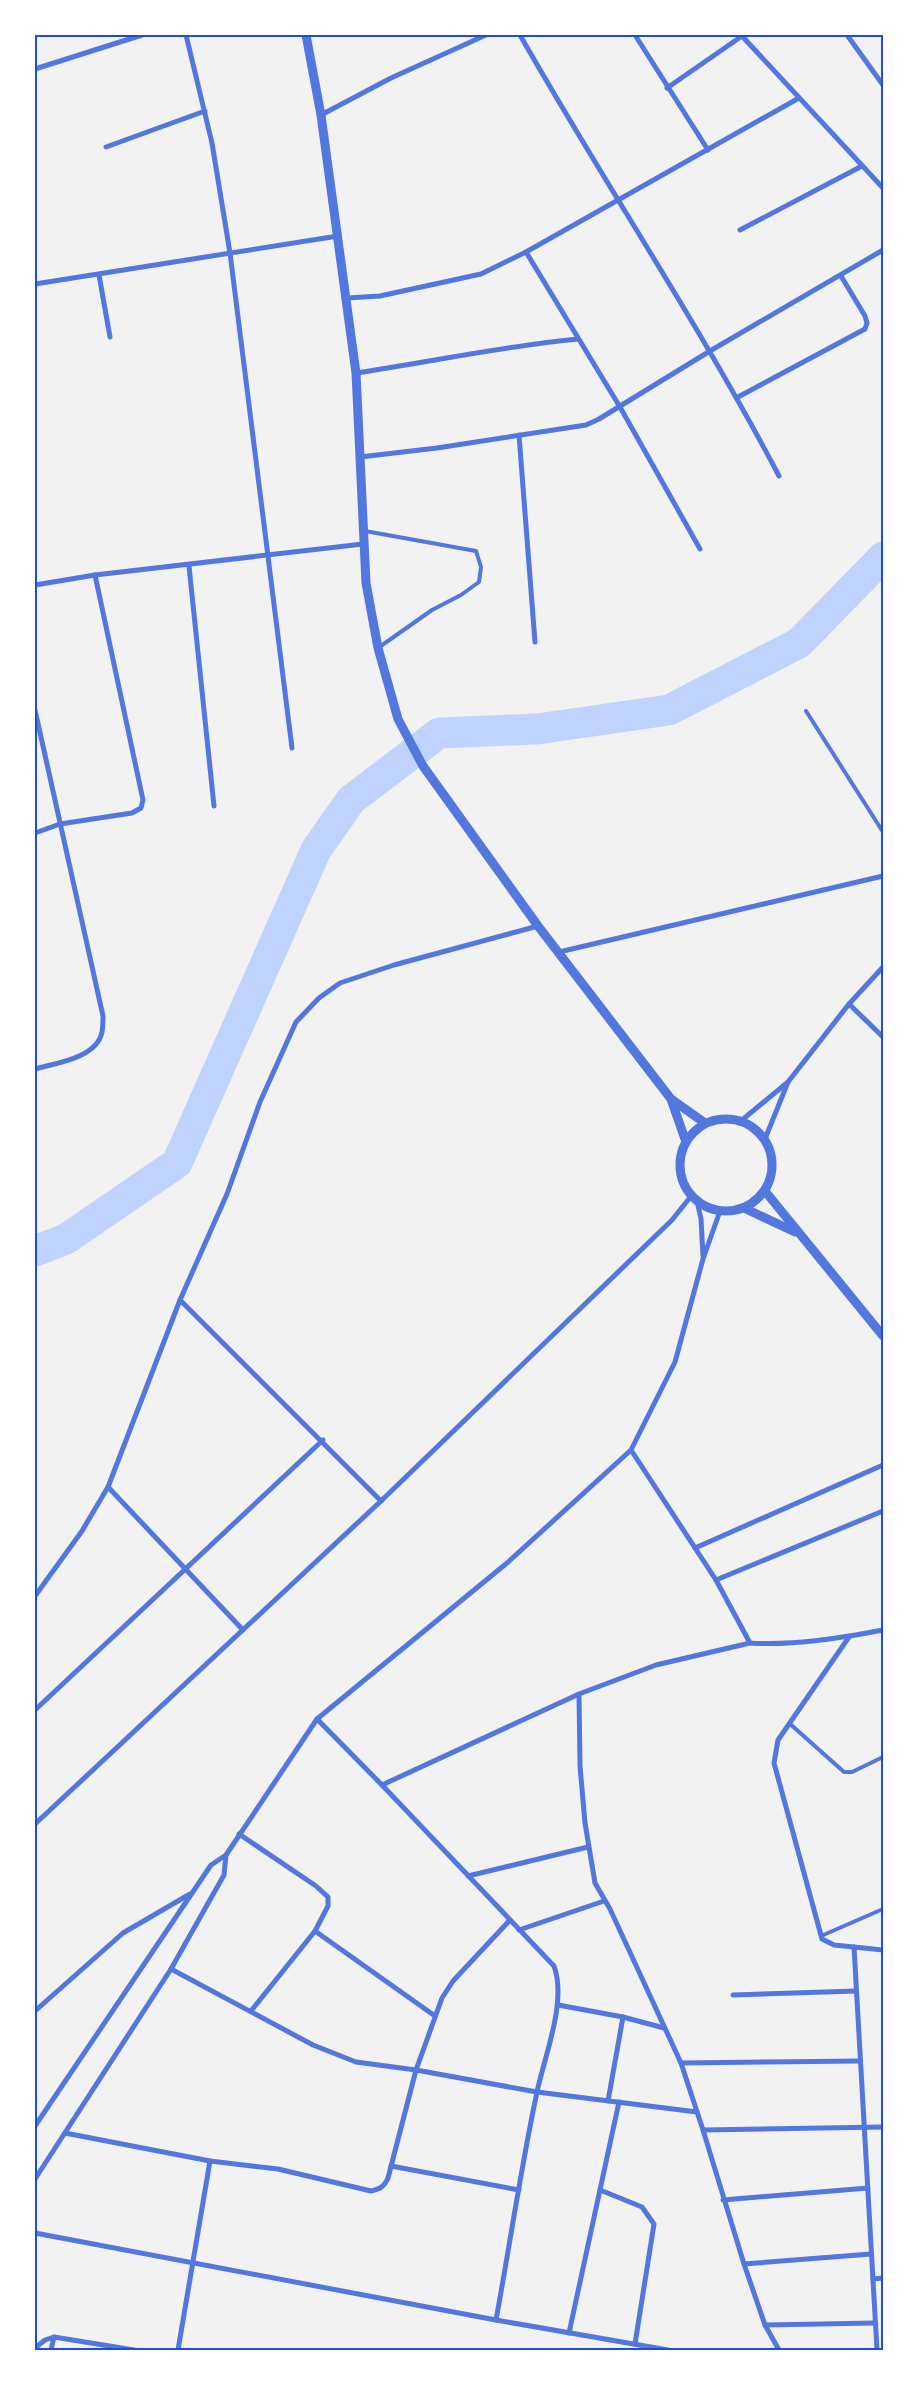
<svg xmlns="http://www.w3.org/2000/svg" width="918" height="2385" font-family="Montserrat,sans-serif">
<rect width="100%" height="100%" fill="#f2f2f2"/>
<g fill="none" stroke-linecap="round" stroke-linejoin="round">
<path stroke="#bfd3fe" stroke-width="31" d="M35 1251 66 1239 177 1163 316 850 351 800 439 733 537 729 669 710 799 643 883 557"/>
<g stroke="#5277de" stroke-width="4">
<path d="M365 531 476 551 481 567 479 582 461 595 432 610 378 648"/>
<path d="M806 711 883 832"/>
<path d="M789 1723 844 1772H852L883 1757"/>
<path d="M821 1936 883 1909"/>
</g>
<g stroke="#5277de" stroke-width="5">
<path d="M186 35 212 143 230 253 292 748"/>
<path d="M520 35C604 183 700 325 779 476"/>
<path d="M635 35 708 150"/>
<path d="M741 35 883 188"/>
<path d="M847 35 883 85"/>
<path d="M35 69 142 35"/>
<path d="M667 88 742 36"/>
<path d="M321 115 391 78 486 35"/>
<path d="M106 147 205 111"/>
<path d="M740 230 862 166"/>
<path d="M99 275 110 337"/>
<path d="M35 284 338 236"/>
<path d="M347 298 380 296 481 274 526 252"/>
<path d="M356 373C430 362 503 346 578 339"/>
<path d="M738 397 865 329 867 323 865 316 841 276"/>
<path d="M519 435 535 642"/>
<path d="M360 457 437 448 586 425 599 419 710 351 883 250"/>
<path d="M700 549 620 407 526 252 799 98"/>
<path d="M189 566 214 806"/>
<path d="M35 585 95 575 363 544"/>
<path d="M35 710 103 1016C103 1022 103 1027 102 1032 97 1058 56 1063 35 1069"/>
<path d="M35 833 60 824 132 813 141 808 143 800 95 575"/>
<path d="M559 952 883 876"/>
<path d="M849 1004 883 1037"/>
<path d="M742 1120 788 1082 849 1004 883 967"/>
<path d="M765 1139 788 1082"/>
<path d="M697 1201 701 1219 703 1256"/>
<path d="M180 1300 381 1501"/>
<path d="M631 1450 716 1580 750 1643C791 1646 842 1638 883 1630"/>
<path d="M108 1487 243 1630"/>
<path d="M695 1548 883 1465"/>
<path d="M716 1580 883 1511"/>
<path d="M35 1596 82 1531 108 1487 180 1300 227 1194 260 1102 296 1022 319 998 340 983 394 965 538 926"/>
<path d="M849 1637 778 1740 774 1763 822 1939 834 1945 883 1950"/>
<path d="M579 1694 580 1766 585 1823 595 1883 610 1909 681 2063 703 2130 744 2264 765 2325 779 2350"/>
<path d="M35 1710 323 1440"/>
<path d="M317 1719 382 1785 554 1966C567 2002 545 2054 537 2092 521 2167 510 2244 496 2320"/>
<path d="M382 1785 579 1694 656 1665 750 1643"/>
<path d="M35 1824 381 1501 672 1220 692 1195"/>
<path d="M239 1834 316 1886 328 1897V1906L315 1931"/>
<path d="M468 1876 588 1847"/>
<path d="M519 1930 604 1901"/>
<path d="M854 1947 877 2350"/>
<path d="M171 1969 313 2045 356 2062 416 2070 537 2092 697 2112"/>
<path d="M733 1995 856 1991"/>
<path d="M558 2005 623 2017 664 2028"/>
<path d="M35 2011 123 1933 190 1894"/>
<path d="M251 2011 315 1931 435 2016"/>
<path d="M681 2063 860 2061"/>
<path d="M608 2101 623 2017"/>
<path d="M35 2126 211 1865 226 1855 317 1719 507 1563 631 1450 675 1362 703 1259 720 1211"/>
<path d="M703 2130 883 2127"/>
<path d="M65 2133 210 2161 278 2169 371 2191C380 2189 384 2187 388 2178L416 2070 442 1998 453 1981 510 1920"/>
<path d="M391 2166 519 2190"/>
<path d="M35 2179 171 1969 224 1875 226 1855"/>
<path d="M600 2190 642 2207 654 2224 635 2344"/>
<path d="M723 2200 868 2188"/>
<path d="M35 2233 496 2320 668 2350"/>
<path d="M744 2264 871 2254"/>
<path d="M873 2279 883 2278"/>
<path d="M765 2325 875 2323"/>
<path d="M569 2333 619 2102"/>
<path d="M35 2348 45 2340 54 2337 134 2350"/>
<path d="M51 2350 54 2337"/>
<path d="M178 2350 210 2161"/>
</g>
<g stroke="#5277de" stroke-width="9">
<path d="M306 35 321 115 356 373 366 583 378 648 398 719 423 766 538 926 671 1099 705 1123"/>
<path d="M671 1099 686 1142"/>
<circle cx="726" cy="1165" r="46"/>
<path d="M765 1191 883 1336"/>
<path d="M744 1208 795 1232"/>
</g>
</g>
<rect width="918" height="2385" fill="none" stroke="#ffffff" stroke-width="72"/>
<rect x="36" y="36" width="846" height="2313" fill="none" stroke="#1d4ed8" stroke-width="2"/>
</svg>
